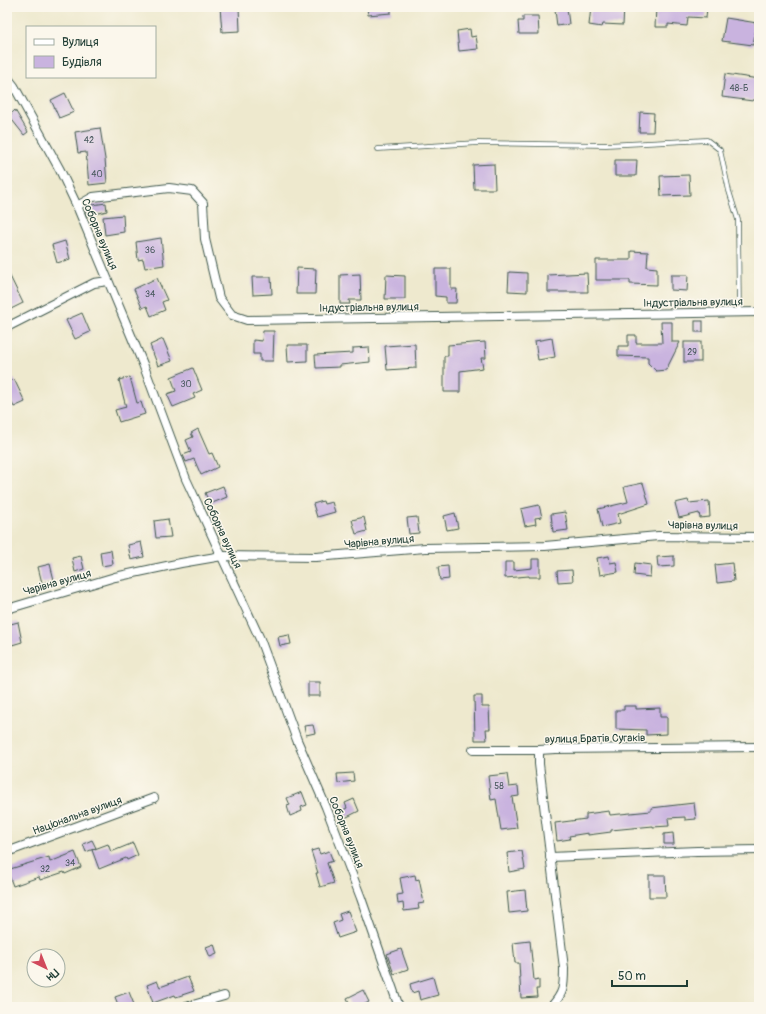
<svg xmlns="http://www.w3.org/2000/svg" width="766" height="1014" font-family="Pangolin,sans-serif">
<rect width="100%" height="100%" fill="#fbf7ec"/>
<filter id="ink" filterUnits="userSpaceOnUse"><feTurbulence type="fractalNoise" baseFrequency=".025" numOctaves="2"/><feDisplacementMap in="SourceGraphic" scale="8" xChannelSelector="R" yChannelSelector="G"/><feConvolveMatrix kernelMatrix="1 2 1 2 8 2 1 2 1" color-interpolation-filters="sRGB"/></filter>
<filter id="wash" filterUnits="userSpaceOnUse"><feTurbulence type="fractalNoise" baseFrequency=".012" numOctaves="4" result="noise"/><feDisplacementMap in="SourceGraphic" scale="16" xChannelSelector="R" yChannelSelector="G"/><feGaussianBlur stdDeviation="0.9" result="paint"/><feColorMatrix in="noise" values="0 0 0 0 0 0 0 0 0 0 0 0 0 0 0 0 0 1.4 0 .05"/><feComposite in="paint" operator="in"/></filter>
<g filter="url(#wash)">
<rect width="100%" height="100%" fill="#eee9ce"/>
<g id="blocks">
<g fill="#c9b3df">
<path d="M220 7H239L240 31 222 32Z"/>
<path d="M367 7H391V13L368 15Z"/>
<path d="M591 7H624L623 25 603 24 602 27 589 25Z"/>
<path d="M656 7H707L706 18 688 17 687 26 668 24V27H655Z"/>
<path d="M567 8 569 24 557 26 555 10Z"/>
<path d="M523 16H538L539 34H519L518 21H523Z"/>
<path d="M726 18 757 23 753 45 722 41Z"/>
<path d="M470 29 471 37 476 36 478 49 459 51 457 31Z"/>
<path d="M725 74 759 79V100H753V101L722 97Z"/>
<path d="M65 93 74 112 59 118 51 100Z"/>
<path d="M15 110 28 132 24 135 9 116Z"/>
<path d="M640 112 654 113 653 132H639Z"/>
<path d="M100 128 105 159 107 183 89 185 86 152 78 153 75 132Z"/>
<path d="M615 160H637L636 176H615Z"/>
<path d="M494 164 495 189H474L473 165Z"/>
<path d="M689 175 690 195 661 196 660 176Z"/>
<path d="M106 203 107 211 87 216 85 208 92 205Z"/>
<path d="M123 215 124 232 105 235 103 217Z"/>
<path d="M161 238 164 265 145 268 143 259 138 260 136 242Z"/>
<path d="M65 241 70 259 57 263 52 245Z"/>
<path d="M631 251 648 252 647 267 657 268V285L630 284V280H596V260H631Z"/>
<path d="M297 268 316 269 315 294H296Z"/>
<path d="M435 269H451V289H457L456 303H446V297L435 296Z"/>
<path d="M7 270 23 303 7 311Z"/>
<path d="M509 272 527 273V292L508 291Z"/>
<path d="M587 273 588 292H548V275Z"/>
<path d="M360 274 361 300H349L350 304H340V275Z"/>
<path d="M386 275 405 276V299H385Z"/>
<path d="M671 275H688L687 291 671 290Z"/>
<path d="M252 277H271L272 294 253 295Z"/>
<path d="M157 278 167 300 162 302 165 310 151 316 147 306 142 308 134 289Z"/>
<path d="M82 313 90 332 75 339 66 320Z"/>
<rect x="695" y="321" width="8" height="11"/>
<path d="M661 322H672V342H680L666 370 656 371 648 363V357L618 356V346H628V335H636V343H662Z"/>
<path d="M263 331H274L273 361H260V354H253V340L262 341Z"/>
<path d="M552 338 555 357 538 360 535 341Z"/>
<path d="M163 339 172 361 158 366 150 345Z"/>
<path d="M485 342 486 358H481L483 368 460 371V392H444V356H448V345Z"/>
<rect x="684" y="342" width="17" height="20"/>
<path d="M415 344 416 368 387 370 385 346Z"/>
<path d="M287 345H307V361L288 362Z"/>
<path d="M369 347 370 362 340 365V367L316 368 315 355 353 353V348Z"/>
<path d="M193 368 202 390 193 394 195 398 173 407 167 394 176 391 171 377Z"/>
<path d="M130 377 137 403 141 402 145 414 119 422 115 410 126 407 119 380Z"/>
<path d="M14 379 25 402 14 407 11 401 7 403V382Z"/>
<path d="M198 429 209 454 212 453 218 467 201 475 194 459 186 462 183 455 191 452 186 440 193 437 191 433Z"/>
<path d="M643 483 649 504 618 514 620 523 602 527 598 509 628 502 624 487Z"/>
<path d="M223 486 227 497 210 504 205 493Z"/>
<path d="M688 500 689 503 709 501 710 517 700 518 699 513 679 518 675 503Z"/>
<path d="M323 501 324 504 332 502 335 512 317 517 313 504Z"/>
<path d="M539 505 542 517 535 518 536 524 525 526 521 509Z"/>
<path d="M565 512 568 530 553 532 551 514Z"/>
<path d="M455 513 458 528 447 530 444 516Z"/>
<path d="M364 517 367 531 356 534 352 520Z"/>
<path d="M417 517 419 533 409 534 407 518Z"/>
<path d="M168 519 171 537 156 538 154 521Z"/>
<path d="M141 542 144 557 131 560 128 545Z"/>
<path d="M111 550 113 564 102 566 100 552Z"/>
<path d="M81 556 84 569 75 572 72 558Z"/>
<path d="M609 556 610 563 616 562 618 572 600 575 597 558Z"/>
<path d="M674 556V566L658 567 657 557Z"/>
<path d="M532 559H540V577H529V576L505 578V562H514V570L532 568Z"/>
<path d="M635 563 651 565 650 577 634 575Z"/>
<path d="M732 563 734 581 717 583 715 565Z"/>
<path d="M50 564 54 580 42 583 38 567Z"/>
<path d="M448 566 449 579 440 580 438 567Z"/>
<path d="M572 570 573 581 558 582 557 571Z"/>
<path d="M18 622 22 642 12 645 7 625Z"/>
<path d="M289 635 291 644 280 646 278 637Z"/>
<rect x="308" y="682" width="12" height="14"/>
<path d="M474 696H482V707H489L490 729H486L487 740H475Z"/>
<path d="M624 706H636V709L660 708V717H667V734L646 735V730L616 729V710H624Z"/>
<path d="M313 725 315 733 306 735 304 726Z"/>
<path d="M353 773 354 781 338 783 337 774Z"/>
<path d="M507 774 509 787 518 786 519 796 512 797 517 828 501 830 496 799 491 800 488 776Z"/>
<path d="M302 792 307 805 301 807 302 811 290 816 287 806 290 805 287 798Z"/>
<path d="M354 799 359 811 345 818 341 811 347 808 345 803Z"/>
<path d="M694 803 696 819 685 820V817L668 818 669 826 653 827V826L611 830V832L588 835V833L569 836 570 839 557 841 555 823 586 819V814L609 811 610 815 651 811V808Z"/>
<path d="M673 833 674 844H664V834Z"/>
<path d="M92 840 96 848 86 852 83 844Z"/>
<path d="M133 843 138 855 127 860 126 858 99 869 92 850 108 844 111 852Z"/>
<path d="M318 849 320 854 329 851 333 861 327 863 334 883 320 887 316 873H318L311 851Z"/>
<path d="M522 851 525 869 509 872 507 853Z"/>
<path d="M75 852 81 867 65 874 64 872 40 880 39 877 13 886 7 870 49 857 50 862Z"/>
<path d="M415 875 416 880 419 879 424 903 418 904 419 909 404 911 403 903 398 904 397 895 403 894 400 878Z"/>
<path d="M649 875H665L666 897H649Z"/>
<path d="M525 890 527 911 509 913 507 892Z"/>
<path d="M348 911 356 932 338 938 333 923 341 920 339 914Z"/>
<path d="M530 941 534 980 539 979V989H536L537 997 521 998 519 963H515L513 943Z"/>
<path d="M214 944 217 954 210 957 206 947Z"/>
<path d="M401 949 408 969 394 974 387 954Z"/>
<path d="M188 977 194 991 176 997 175 995 153 1003 147 985 157 981 160 987Z"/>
<path d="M433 977 438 995 420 1000 418 991 412 993 410 984Z"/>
<path d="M363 990 369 1002 359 1007H351L347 998Z"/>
<path d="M129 992 135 1007H119L115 997Z"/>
</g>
</g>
</g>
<g filter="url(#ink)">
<use href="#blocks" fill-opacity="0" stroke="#3e574b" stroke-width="1"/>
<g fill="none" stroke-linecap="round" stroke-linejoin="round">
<g stroke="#3e574b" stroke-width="5.5">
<path id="lane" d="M378 149 478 143 606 145 707 140 720 150 729 191 738 220 739 312"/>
</g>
<g stroke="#3e574b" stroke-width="10">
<g id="street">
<path d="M7 77 14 86 60 170 77 206 143 364 186 479 260 639 297 740 326 807 361 898 399 1007"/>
<path d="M77 206 93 197 169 188 192 191 203 203 205 239 219 298 232 315 247 320 759 312"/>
<path d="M7 327 94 283 108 281"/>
<path d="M7 609 115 577 181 563 222 556 316 557 425 548 545 546 658 536 759 537"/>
<path d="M473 750H539L555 749 759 747"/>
<path d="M539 750V764L564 968C564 987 564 993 551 1007"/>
<path d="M7 852 154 798"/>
<path d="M550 857 697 851 759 850"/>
<path d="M186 1007 224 996"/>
</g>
</g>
<use href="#lane" stroke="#fff" stroke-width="4"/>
<use href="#street" stroke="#fff" stroke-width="8"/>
</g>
</g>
<g text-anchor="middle" stroke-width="3" stroke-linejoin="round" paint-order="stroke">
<g font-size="9" fill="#4a5a5f">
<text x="739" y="91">48-Б</text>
<text x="89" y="143">42</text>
<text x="97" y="177">40</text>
<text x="150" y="253">36</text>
<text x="150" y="297">34</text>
<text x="692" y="355">29</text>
<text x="186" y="387">30</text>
<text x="499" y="789">58</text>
<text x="70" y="866">34</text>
<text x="45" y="872">32</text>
</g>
<g font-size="11" fill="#1f3d34" stroke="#fbf7ec">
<text transform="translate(100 234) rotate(67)" y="4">Соборна вулиця</text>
<text transform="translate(693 302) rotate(-1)" y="4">Індустріальна вулиця</text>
<text transform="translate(369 307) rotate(-1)" y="4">Індустріальна вулиця</text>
<text transform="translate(703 525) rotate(1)" y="4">Чарівна вулиця</text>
<text transform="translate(223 533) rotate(65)" y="4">Соборна вулиця</text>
<text transform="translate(379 541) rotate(-5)" y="4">Чарівна вулиця</text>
<text transform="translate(57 582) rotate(-16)" y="4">Чарівна вулиця</text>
<text transform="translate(595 738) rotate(-1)" y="4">вулиця Братів Сугаків</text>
<text transform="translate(77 815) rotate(-20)" y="4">Національна вулиця</text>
<text transform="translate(347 832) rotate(68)" y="4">Соборна вулиця</text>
</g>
</g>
<rect width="766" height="1014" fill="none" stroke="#fbf7ec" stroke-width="24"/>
<rect x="26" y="26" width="130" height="52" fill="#fbf7ec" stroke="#a3ada2"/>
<rect x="34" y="39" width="20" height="6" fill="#ffffff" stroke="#a3ada2"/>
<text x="62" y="46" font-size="12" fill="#1f3d34">Вулиця</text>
<rect x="34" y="56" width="20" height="12" fill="#c9b3df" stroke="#a3ada2"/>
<text x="62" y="66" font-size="12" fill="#1f3d34">Будівля</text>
<g transform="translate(46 968) rotate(137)"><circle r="19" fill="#fbf7ec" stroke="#a3ada2"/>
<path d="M0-3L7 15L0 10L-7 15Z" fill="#d1495b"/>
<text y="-6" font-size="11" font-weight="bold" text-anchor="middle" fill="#1f3d34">Пн</text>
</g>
<path d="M612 980v6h75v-6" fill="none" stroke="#1f3d34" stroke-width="2"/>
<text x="618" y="980" font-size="12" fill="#1f3d34" stroke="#fbf7ec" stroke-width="3" paint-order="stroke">50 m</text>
</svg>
